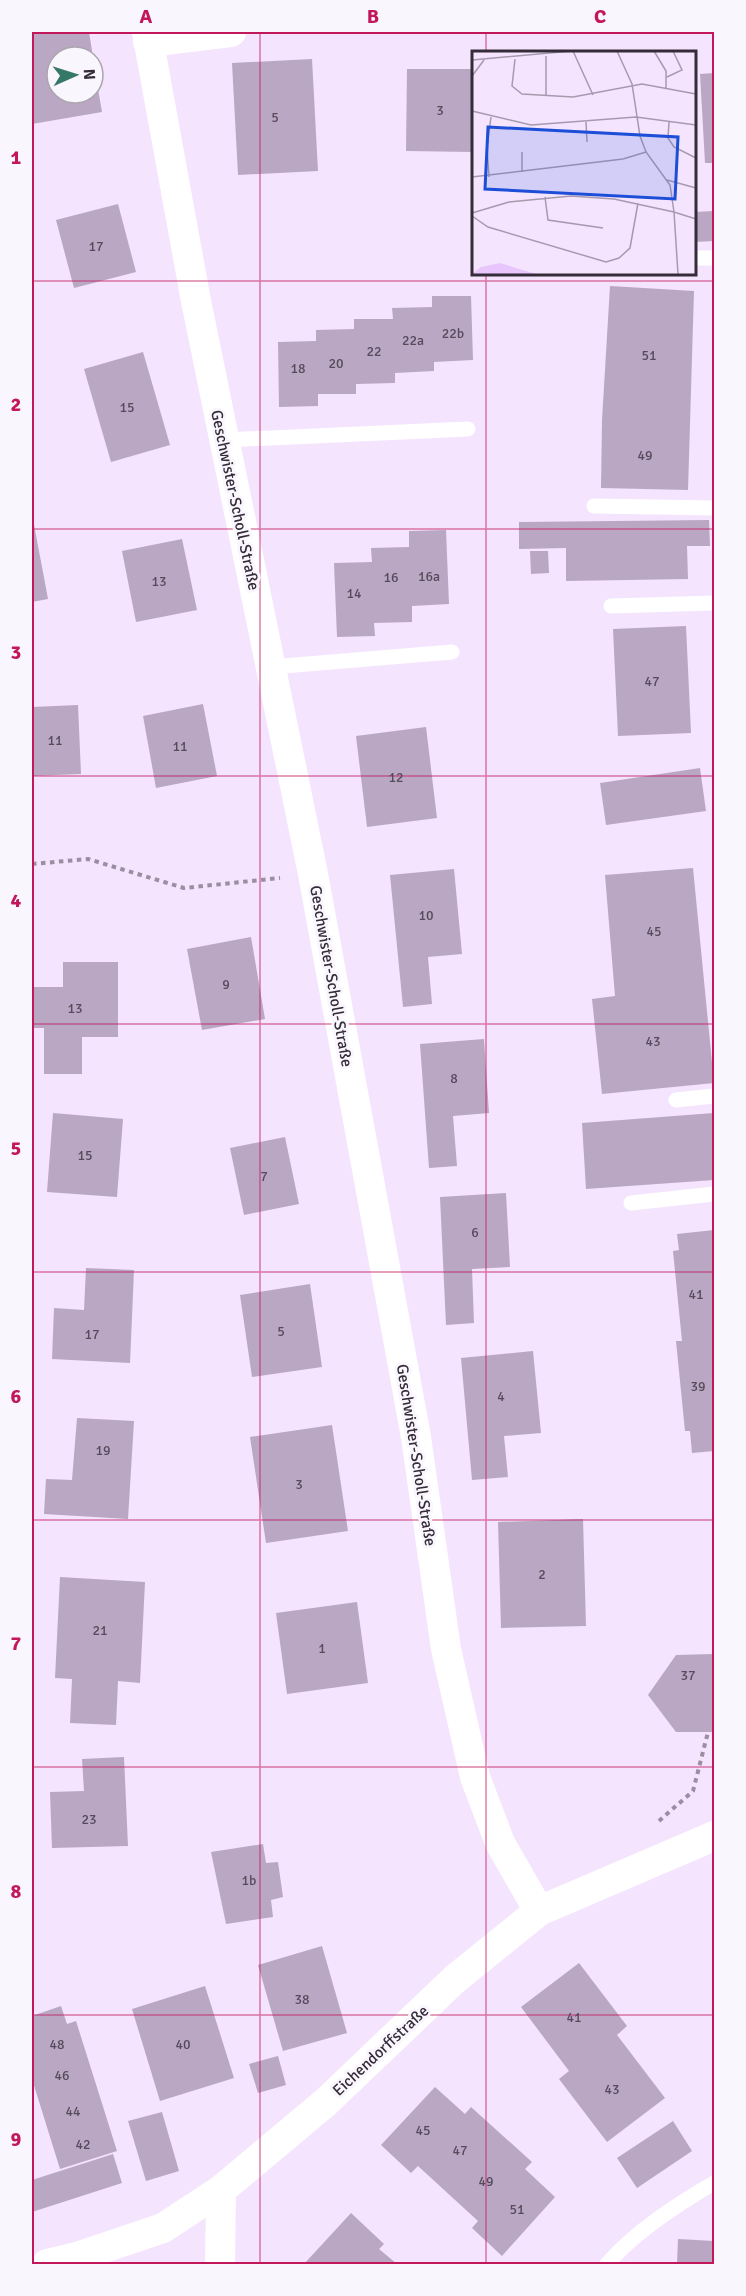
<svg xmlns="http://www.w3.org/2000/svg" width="746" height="2296" font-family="Signika,sans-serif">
<rect width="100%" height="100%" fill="#f4e4fd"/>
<g fill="#baa7c4">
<path d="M32 32H89L93 57H57V93H93L94 66 102 112 32 124Z"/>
<path d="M312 59 318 171 238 175 232 63Z"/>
<path d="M407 69H473V152L406 151Z"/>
<path d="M714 73V163H705L700 74Z"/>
<path d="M118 204 136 272 74 288 56 220Z"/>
<path d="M714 211V241L694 242V212Z"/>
<path d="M610 286 694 291 688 490 601 488 602 420Z"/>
<path d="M432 296H471L473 360 434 362V371L395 373V383L356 384V394H318V406L279 407 278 342 316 341V330L354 329V319H393L392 308 432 307Z"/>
<path d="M143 352 170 445 111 462 84 369Z"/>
<path d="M32 514 48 599 32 602Z"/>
<path d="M709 520 710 546H687L688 579 566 581V548L519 549V522Z"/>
<path d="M446 530 449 604 412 606V622L374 623 375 636 337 637 334 563 372 562 371 548 409 547V531Z"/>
<path d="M182 539 197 610 136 622 122 551Z"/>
<path d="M530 551H548L549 573 531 574Z"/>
<path d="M686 626 691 733 618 736 613 629Z"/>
<path d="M203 704 217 776 156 788 143 716Z"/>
<path d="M78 705 81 774 32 776V707Z"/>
<path d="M426 727 437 818 367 827 356 736Z"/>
<path d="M700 768 706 811 606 825 600 783Z"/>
<path d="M693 868 714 1083 602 1094 592 999 615 996 605 875Z"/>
<path d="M454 869 462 954 428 957 432 1004 403 1007 390 875Z"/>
<path d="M251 937 265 1019 202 1030 187 949Z"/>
<path d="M63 962H118V1037H82V1074H44V1028H32V987H63Z"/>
<path d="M484 1039 489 1113 453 1116 457 1166 429 1168 420 1044Z"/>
<path d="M53 1113 123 1119 117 1197 47 1192Z"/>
<path d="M714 1113V1180L586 1189 582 1123Z"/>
<path d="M285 1137 299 1204 244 1215 230 1148Z"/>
<path d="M506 1193 510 1267 472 1269 474 1323 446 1325 440 1197Z"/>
<path d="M714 1230V1451L692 1453 690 1431H685L676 1341H682L673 1251 679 1250 677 1234Z"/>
<path d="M86 1268 134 1270 130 1363 52 1359 54 1308 84 1310Z"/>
<path d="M310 1284 322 1367 252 1377 240 1295Z"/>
<path d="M533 1351 541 1433 504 1436 508 1477 472 1480 461 1358Z"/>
<path d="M77 1418 134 1421 128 1519 44 1514 46 1479 72 1480Z"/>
<path d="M332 1425 348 1531 266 1543 250 1437Z"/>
<path d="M583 1519 586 1626 501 1628 498 1522Z"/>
<path d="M60 1577 145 1582 140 1683 118 1681 116 1725 70 1723 72 1679 55 1678Z"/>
<path d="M357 1602 368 1683 287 1694 276 1613Z"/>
<path d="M714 1654V1732H676L648 1695 676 1655Z"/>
<path d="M124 1757 128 1846 52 1848 50 1792 84 1791 82 1759Z"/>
<path d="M263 1844 266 1863 278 1862 283 1897 271 1900 273 1917 226 1924 211 1852Z"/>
<path d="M322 1946 347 2033 283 2051 258 1965Z"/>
<path d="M579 1963 627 2026 617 2035 665 2098 607 2142 559 2079 569 2071 521 2007Z"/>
<path d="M205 1986 234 2078 160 2101 132 2009Z"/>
<path d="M61 2006 67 2024 76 2021 117 2151 60 2169 32 2079V2016Z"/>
<path d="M278 2056 286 2085 258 2093 249 2064Z"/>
<path d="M435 2087 465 2114 471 2107 532 2162 525 2169 555 2197 502 2256 472 2228 478 2221 418 2166 411 2173 381 2145Z"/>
<path d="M162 2112 179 2171 146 2181 128 2121Z"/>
<path d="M673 2121 692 2151 637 2188 617 2158Z"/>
<path d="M113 2154 122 2183 32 2212V2180Z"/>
<path d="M351 2213 384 2244 379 2249 397 2264H304Z"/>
<path d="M678 2239 714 2241V2264H677Z"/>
</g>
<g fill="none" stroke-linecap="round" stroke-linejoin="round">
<g stroke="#9a8ea0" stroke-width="4" stroke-dasharray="4.5 4.5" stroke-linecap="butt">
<path d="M32 864 88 859 184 888 280 878"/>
<path d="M659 1821 693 1791 708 1732"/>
</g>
<g stroke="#fff" stroke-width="15">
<path d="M694 258H714"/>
<path d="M224 440 468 429"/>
<path d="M594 506 714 508"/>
<path d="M611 606 714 603"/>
<path d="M271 667 452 652"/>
<path d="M676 1100 714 1096"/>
<path d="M631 1203 714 1194"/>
<path d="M607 2264C636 2231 676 2205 714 2183"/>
</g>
<g stroke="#fff" stroke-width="30">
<path d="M147 32 196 301 313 874 416 1437 446 1649 475 1777 500 1843 539 1911"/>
<path d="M148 42 231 32"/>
<path d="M47 2264 80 2256 163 2228 221 2190 326 2102 455 1979 539 1911 714 1836"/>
<path d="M220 2264 221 2190"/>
</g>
</g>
<path fill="none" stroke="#c2185b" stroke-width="1.5" stroke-opacity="0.55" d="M260 32V2264M486 32V52M486 273V2264M32 281H714M32 529H714M32 776H714M32 1024H714M32 1272H714M32 1520H714M32 1767H714M32 2015H714"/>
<g text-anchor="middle" stroke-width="6" stroke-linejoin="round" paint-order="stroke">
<g font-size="14" fill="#564b5b">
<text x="440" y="115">3</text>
<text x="275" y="122">5</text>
<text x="96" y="251">17</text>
<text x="453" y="338">22b</text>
<text x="413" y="345">22a</text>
<text x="374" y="356">22</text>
<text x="649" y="360">51</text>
<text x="336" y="368">20</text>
<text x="298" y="373">18</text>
<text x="127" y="412">15</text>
<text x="645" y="460">49</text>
<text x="429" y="581">16a</text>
<text x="391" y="582">16</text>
<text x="159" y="586">13</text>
<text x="354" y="598">14</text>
<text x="652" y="686">47</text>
<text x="55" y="745">11</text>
<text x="180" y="751">11</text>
<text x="396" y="782">12</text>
<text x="426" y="920">10</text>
<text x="654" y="936">45</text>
<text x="226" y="989">9</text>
<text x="75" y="1013">13</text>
<text x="653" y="1046">43</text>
<text x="454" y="1083">8</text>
<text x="85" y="1160">15</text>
<text x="264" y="1181">7</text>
<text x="475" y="1237">6</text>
<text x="696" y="1299">41</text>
<text x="281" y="1336">5</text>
<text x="92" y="1339">17</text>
<text x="698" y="1391">39</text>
<text x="501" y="1401">4</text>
<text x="103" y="1455">19</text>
<text x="299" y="1489">3</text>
<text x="542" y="1579">2</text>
<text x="100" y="1635">21</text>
<text x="322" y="1653">1</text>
<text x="688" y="1680">37</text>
<text x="89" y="1824">23</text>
<text x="249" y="1885">1b</text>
<text x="302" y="2004">38</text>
<text x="574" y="2022">41</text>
<text x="57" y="2049">48</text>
<text x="183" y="2049">40</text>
<text x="62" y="2080">46</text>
<text x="612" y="2094">43</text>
<text x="73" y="2116">44</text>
<text x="423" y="2135">45</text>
<text x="83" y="2149">42</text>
<text x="460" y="2155">47</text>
<text x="486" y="2186">49</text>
<text x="517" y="2214">51</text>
</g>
<g font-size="16" fill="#342c38" stroke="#faf6fd">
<text transform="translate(236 500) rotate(78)" y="6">Geschwister-Scholl-Straße</text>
<text transform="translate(332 976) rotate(80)" y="6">Geschwister-Scholl-Straße</text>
<text transform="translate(417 1455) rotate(81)" y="6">Geschwister-Scholl-Straße</text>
<text transform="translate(380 2050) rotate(-43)" y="6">Eichendorffstraße</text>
</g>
</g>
<g transform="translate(472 51)">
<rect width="224" height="224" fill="#f4e4fd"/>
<path d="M28 212 64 223H0L9 216Z" fill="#e8c5fd"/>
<path fill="none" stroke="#a79aae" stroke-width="1.5" d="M101 0 121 44M182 0 194 20V37M74 5V45M43 8 40 35 50 43 101 46 170 33 224 43M0 9 100 0M0 25 12 9M195 26 210 19 201 0M0 60 59 74 164 66 224 74M114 71 115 91M197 71 196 87 202 96 224 107M50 121V101M0 126 151 108 174 101M17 126 15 97 19 66M195 129 224 137M73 146 76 169 131 177M0 162 37 151 99 145 142 148 202 161 198 134 174 101 168 85 160 33 145 0M0 165 16 176 134 211 147 207 158 197 166 152M206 223 202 161 224 168"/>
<path fill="#1d4ed8" fill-opacity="0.15" stroke="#1d4ed8" stroke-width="3" d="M16 76 206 86 203 148 13 138Z"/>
<rect width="224" height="224" fill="none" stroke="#342c38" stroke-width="3"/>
</g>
<rect width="746" height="2296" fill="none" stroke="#faf6fd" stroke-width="66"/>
<g transform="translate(75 75) rotate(87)"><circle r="28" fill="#faf6fd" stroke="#aba5ae" stroke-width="1.5"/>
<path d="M0-4.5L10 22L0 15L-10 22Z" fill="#367868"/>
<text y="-9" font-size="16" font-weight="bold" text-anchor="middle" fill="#342c38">N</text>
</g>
<rect x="33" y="33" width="680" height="2230" fill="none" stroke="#c2185b" stroke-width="2"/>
<g font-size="20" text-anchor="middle" font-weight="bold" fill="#c2185b">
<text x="146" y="23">A</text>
<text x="373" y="23">B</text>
<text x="600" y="23">C</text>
<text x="16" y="164">1</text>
<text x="16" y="411">2</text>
<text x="16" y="659">3</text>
<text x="16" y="907">4</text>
<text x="16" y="1155">5</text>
<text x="16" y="1403">6</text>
<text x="16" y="1650">7</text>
<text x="16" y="1898">8</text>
<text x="16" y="2146">9</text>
</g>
</svg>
